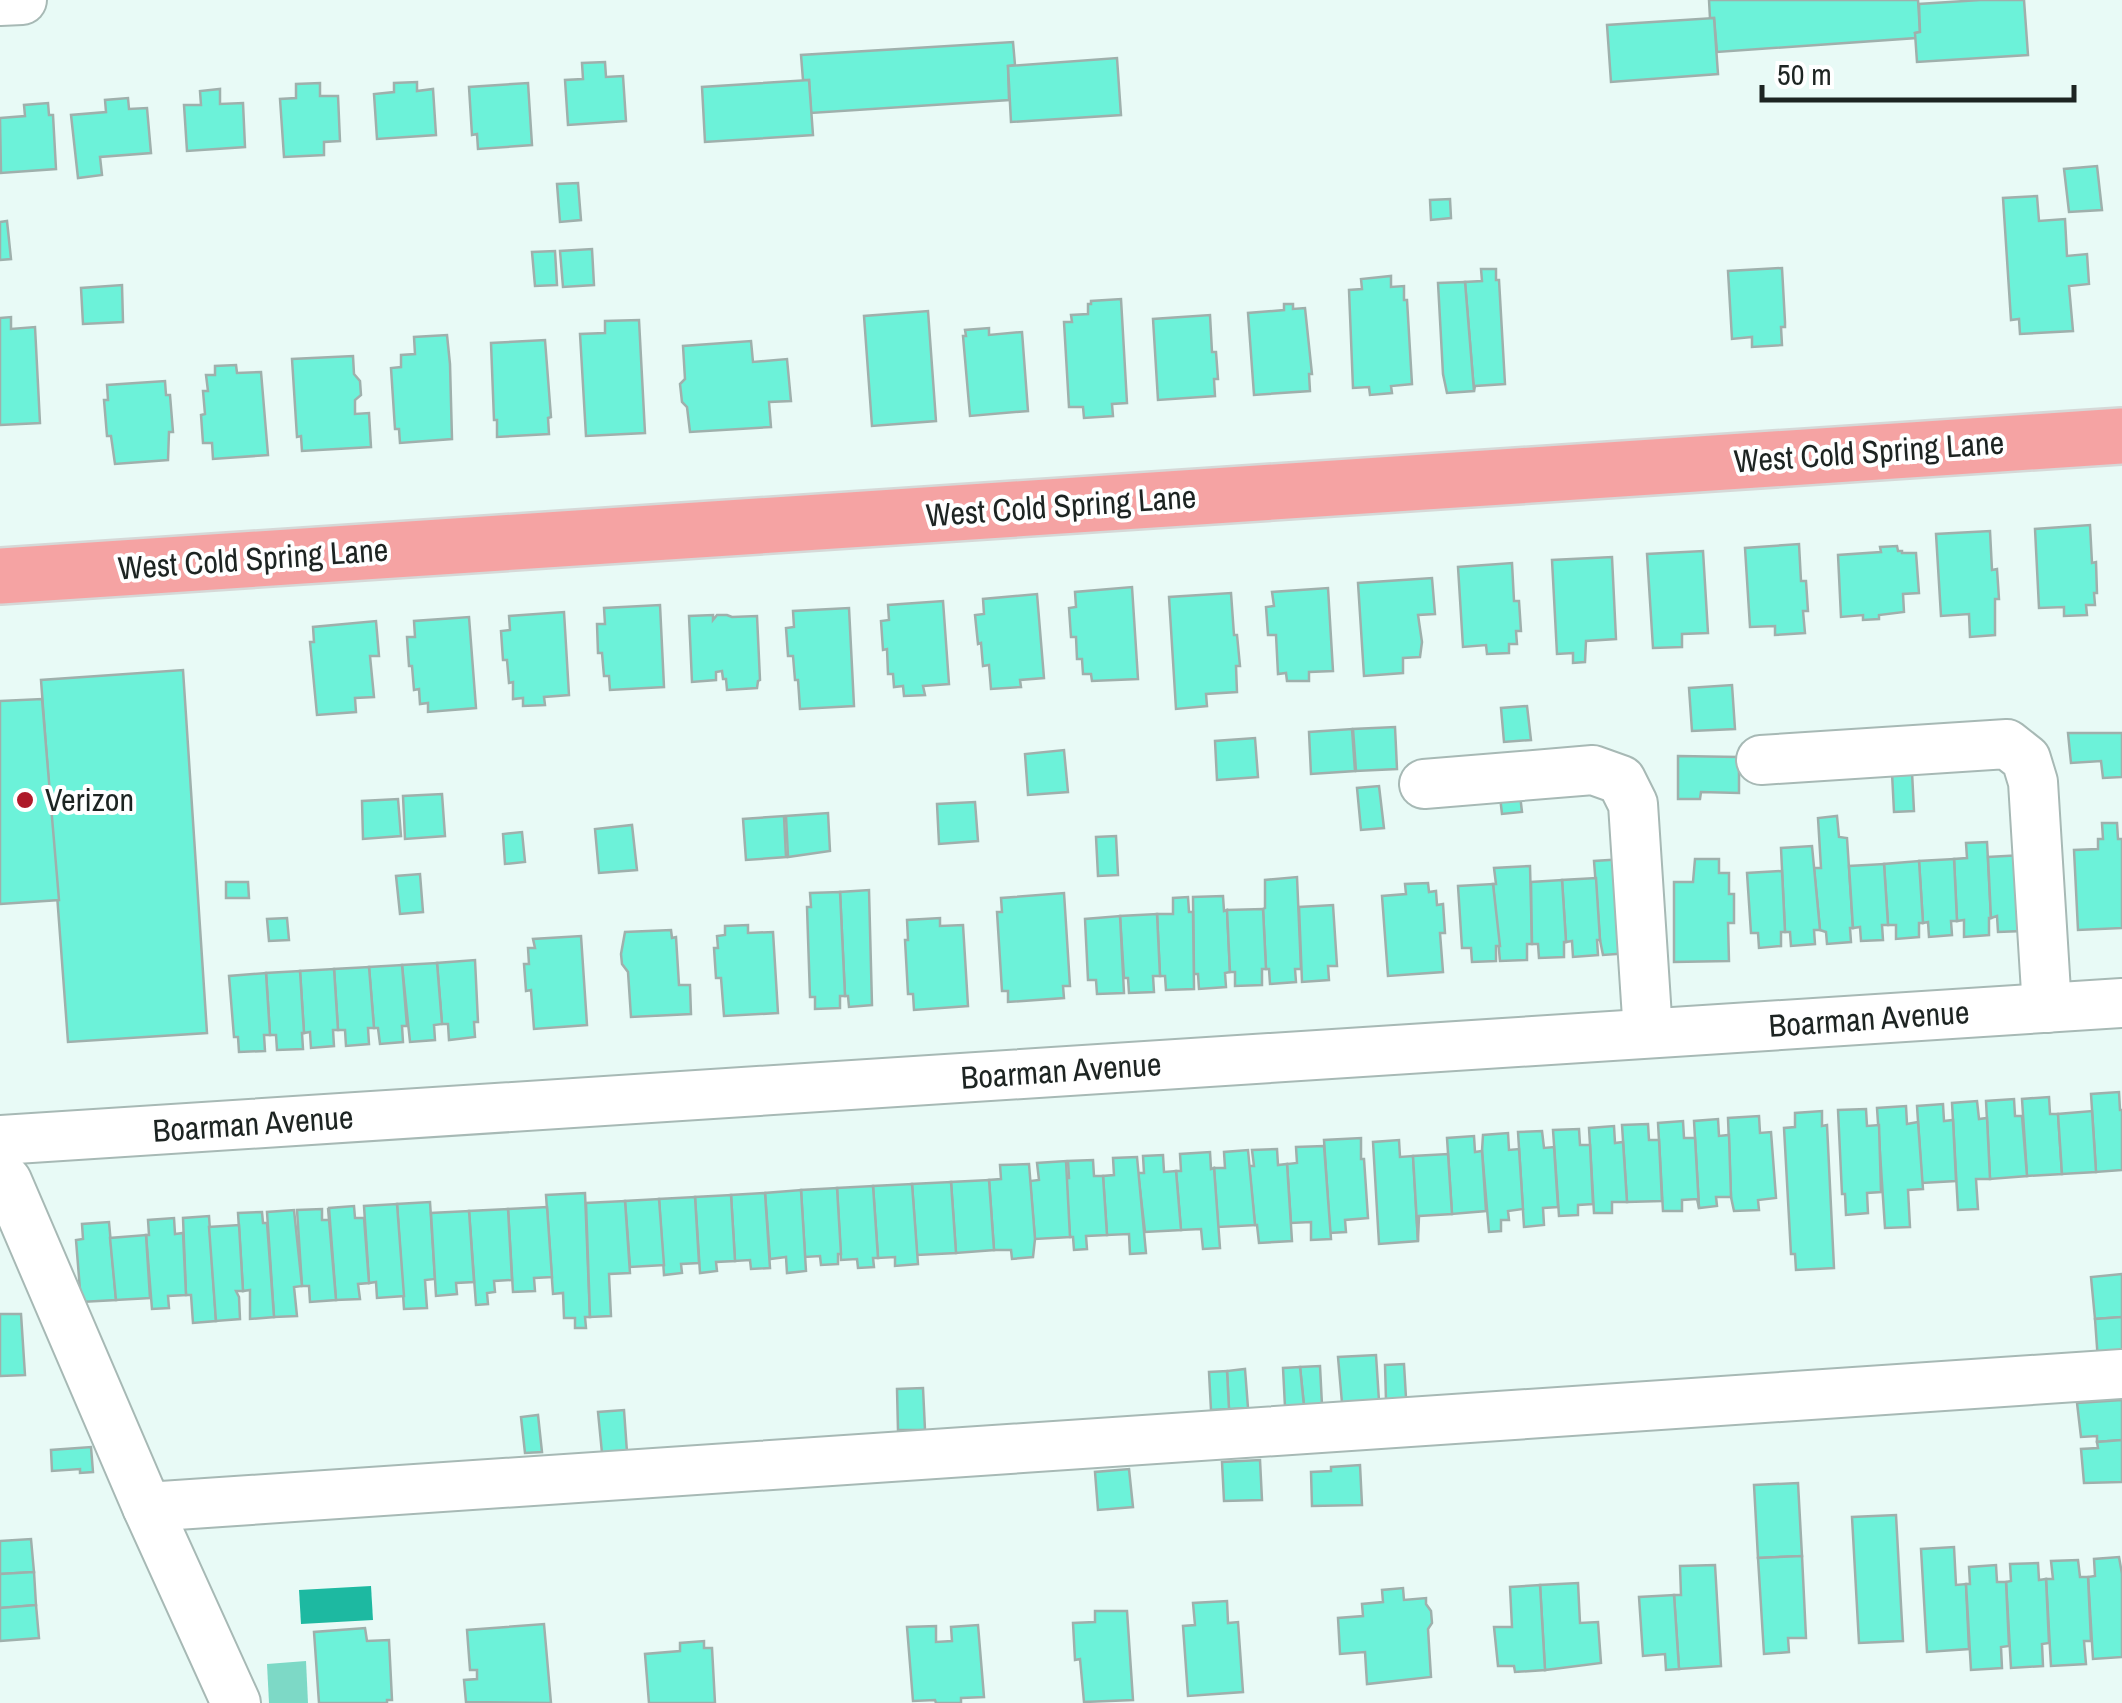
<svg xmlns="http://www.w3.org/2000/svg" width="2122" height="1703" font-family="'Archivo Narrow',sans-serif">
<rect width="100%" height="100%" fill="#e8faf6"/>
<path fill="#7dd9c6" d="M306 1661 308 1703H269L267 1664Z"/>
<path fill="#1db9a1" d="M371 1586 373 1620 301 1624 299 1590Z"/>
<g fill="#6cf2d9" stroke="#9fb0ac" stroke-width="2.5">
<path d="M1709 0H1918L1920 32 1915 33 1916 38 1717 52 1714 18H1710Z"/>
<path d="M1980 0H2024L2028 55 1917 62 1915 33 1920 32 1919 4Z"/>
<path d="M1714 18 1718 74 1611 82 1607 25Z"/>
<path d="M1013 42 1015 65 1008 66 1009 100 811 113 809 80H803L801 55Z"/>
<path d="M1117 58 1121 115 1011 122 1008 66Z"/>
<path d="M605 62 606 77 623 76 626 121 568 125 565 80 583 79 582 63Z"/>
<path d="M809 80 813 135 705 142 702 87Z"/>
<path d="M417 82V91L433 89 436 135 377 139 374 94 394 92V83Z"/>
<path d="M320 83V96H338L340 141 324 142V155L284 157 280 99 296 98V84Z"/>
<path d="M528 83 532 145 478 149 477 134 472 135 469 87Z"/>
<path d="M220 89V104L243 103 245 147 187 151 184 105H201L200 91Z"/>
<path d="M128 98 129 109 147 108 151 153 100 157 102 175 78 178 71 115 106 112 105 100Z"/>
<path d="M48 103 49 115H53L56 169 1 173 0 118 25 116 24 105Z"/>
<path d="M2097 166 2102 210 2069 212 2064 169Z"/>
<path d="M578 183 581 220 560 222 557 184Z"/>
<path d="M2037 196 2039 221 2065 219 2067 256 2087 254 2089 284 2069 286 2073 331 2020 334 2019 319 2011 320 2003 198Z"/>
<path d="M1450 199 1451 218 1431 220 1430 200Z"/>
<path d="M7 221 11 259 0 260V222Z"/>
<path d="M592 249 594 285 563 287 560 251Z"/>
<path d="M555 251 557 285 535 286 532 252Z"/>
<path d="M1782 268 1785 322V327H1781L1782 345 1752 347V337L1732 339 1728 271Z"/>
<path d="M1481 269H1496V280H1499L1505 384 1475 386 1474 391 1465 282 1482 281Z"/>
<path d="M1391 276V287L1404 286V300H1407L1412 384 1391 386 1392 393 1370 395 1369 387 1353 388 1349 290 1362 289 1361 279Z"/>
<path d="M1465 282 1474 391 1447 393 1443 374 1438 283Z"/>
<path d="M122 285 123 322 83 324 81 288Z"/>
<path d="M1121 299 1127 403 1112 404 1113 416 1084 418 1083 407H1069L1064 322H1072L1071 315 1088 314V304H1091V301Z"/>
<path d="M1284 304H1293V309L1305 308 1312 374H1309L1310 391 1254 395 1248 313 1284 310Z"/>
<path d="M928 311 936 421 872 426 864 316Z"/>
<path d="M1210 315 1212 352H1216L1218 379H1214L1215 396 1158 400 1153 319Z"/>
<path d="M11 317V329L35 327 40 423 0 425V318Z"/>
<path d="M639 320 645 433 586 436 580 334 605 333V321Z"/>
<path d="M989 328V335L1022 332 1028 411 970 416 963 336H966L965 330Z"/>
<path d="M447 335 450 364 452 439 400 443 399 429H395L391 368 401 367V355L415 354 414 337Z"/>
<path d="M545 340 551 417 548 418 549 434 497 437V420H494L491 343Z"/>
<path d="M751 341 753 362 787 359 791 401 769 402 771 427 690 432 687 407 682 402 680 384 685 379 683 346Z"/>
<path d="M353 356 354 374 360 381 361 395 355 400V414L369 413 371 447 302 451 301 436 297 437 292 359Z"/>
<path d="M236 365 237 373 261 372 268 455 213 459 212 443H203L201 415 205 414 203 391H208L206 375H215V366Z"/>
<path d="M165 381 166 395H170L173 432H169L168 460 115 464 111 436H107L104 400H108L107 385Z"/>
<path d="M2090 525 2092 563 2096 562 2097 593H2094L2095 605H2086L2087 615 2064 616V607L2039 608 2035 529Z"/>
<path d="M1990 531 1992 570 1997 569 1999 599H1995V635L1970 637 1969 614 1941 616 1936 534Z"/>
<path d="M1799 544 1801 581H1806L1808 611H1803L1805 633 1775 635V626L1750 627 1745 548Z"/>
<path d="M1897 546 1898 551H1902V553H1916L1919 593 1903 594 1904 612 1879 615V619L1863 620V615L1841 617 1838 555 1881 552 1880 547Z"/>
<path d="M1703 551 1708 633 1682 634V647L1653 648 1647 554Z"/>
<path d="M1612 557 1616 639 1586 641 1585 662 1573 663V653L1557 654 1552 560Z"/>
<path d="M1512 563 1514 601H1519L1521 631H1516L1517 644H1509V653L1487 654 1486 645 1463 647 1458 567Z"/>
<path d="M1432 578 1435 614 1418 615 1422 642 1420 657 1403 658V673L1364 676 1358 583Z"/>
<path d="M1132 587 1138 679 1092 681 1091 674H1083L1082 659H1077L1076 637H1071L1069 608 1076 607 1075 592Z"/>
<path d="M1328 588 1333 671 1309 672V681H1287L1286 673 1278 674 1276 635H1268L1266 607 1274 606 1272 592Z"/>
<path d="M1231 593 1234 635H1237L1240 666H1236L1237 692 1206 694 1207 706 1176 709 1169 597Z"/>
<path d="M1037 594 1044 678 1020 680 1021 687 991 689 989 665 983 666 981 643 978 644 975 615 984 614 983 599Z"/>
<path d="M943 601 949 684 923 686 925 695 904 696 903 686 894 687 893 674H888L887 649 883 650 881 621 889 620 888 605Z"/>
<path d="M660 605 664 687 610 690 609 676H604L602 653H598L597 624H605L604 608Z"/>
<path d="M849 608 854 706 800 709 798 680H795L793 656H788L786 628 794 627 793 611Z"/>
<path d="M564 612 569 695 544 697 545 705 523 706V698L513 699V682L509 683 507 660H503L501 631 510 630 509 616Z"/>
<path d="M713 615V620L717 615H727L732 617 757 616 760 680 758 681 757 688 727 690 726 679H723L722 671 716 672V680L692 682 689 616Z"/>
<path d="M469 617 476 708 428 712V703L420 704 419 689 414 690 412 666H409L407 637H415L414 621Z"/>
<path d="M376 621 379 656H370L374 697 355 698 356 712 317 715 310 642H314L313 627Z"/>
<path d="M183 670 207 1033 68 1042 41 680Z"/>
<path d="M1732 685 1735 729 1692 731 1689 688Z"/>
<path d="M42 699 59 900 0 904V701Z"/>
<path d="M1527 706 1531 740 1504 742 1501 708Z"/>
<path d="M1395 727 1397 769 1356 771 1353 729Z"/>
<path d="M1352 729 1355 771 1311 774 1309 732Z"/>
<path d="M2068 733H2122V777L2103 778 2101 761 2071 763Z"/>
<path d="M1255 738 1258 777 1217 780 1215 741Z"/>
<path d="M1064 750 1068 792 1028 795 1025 754Z"/>
<path d="M1678 756 1739 757V793L1701 792 1700 799H1678Z"/>
<path d="M1912 772 1914 811 1894 812 1892 773Z"/>
<path d="M1379 786 1384 828 1361 830 1357 788Z"/>
<path d="M442 794 445 836 405 839 403 796Z"/>
<path d="M1520 795 1522 812 1502 814 1500 797Z"/>
<path d="M398 799 401 836 363 839 362 801Z"/>
<path d="M975 802 978 841 939 844 937 804Z"/>
<path d="M828 813 830 851 788 857 786 816Z"/>
<path d="M784 816 786 857 746 860 743 819Z"/>
<path d="M1837 816 1839 837 1847 838 1853 928H1850L1851 942 1827 944 1826 932 1820 930 1814 868H1821L1818 818Z"/>
<path d="M2102 823H2117L2118 839H2122V928L2078 930 2074 850 2098 849V839H2103Z"/>
<path d="M632 825 637 870 599 873 595 829Z"/>
<path d="M522 832 525 862 505 864 503 834Z"/>
<path d="M1116 836 1118 875 1098 876 1096 837Z"/>
<path d="M1987 842 1991 918H1989V935L1964 937V920L1957 921 1954 859 1967 858 1966 843Z"/>
<path d="M1812 846 1820 930H1814L1815 944 1791 946 1790 932H1785L1781 848Z"/>
<path d="M2023 855V931L1998 932 1997 916 1991 918 1988 857Z"/>
<path d="M1624 859 1630 953 1603 955 1600 940 1594 861Z"/>
<path d="M1695 859H1719V873H1729V894H1734V923H1728L1729 961 1674 962V882H1693Z"/>
<path d="M1954 859 1957 921H1951L1952 935 1929 937 1928 922 1923 923 1919 861Z"/>
<path d="M1919 861 1923 923H1919V937L1896 939V925H1888L1884 864Z"/>
<path d="M1884 864 1888 925H1882L1883 940 1861 941 1860 927 1853 928 1849 866Z"/>
<path d="M1530 866 1532 944H1527V960L1500 961 1493 884H1496L1494 868Z"/>
<path d="M1782 871 1785 932H1781V946L1759 948 1758 933H1751L1747 873Z"/>
<path d="M420 874 423 912 400 914 396 876Z"/>
<path d="M1297 877 1301 969H1295L1296 982 1270 984 1269 969H1266L1263 909 1265 908V880Z"/>
<path d="M1596 878 1600 940H1597L1598 955 1573 957 1572 941 1566 942 1562 880Z"/>
<path d="M1562 880 1566 942H1564V957L1539 958 1538 944H1532L1531 882Z"/>
<path d="M226 882H248L249 898H226Z"/>
<path d="M1428 883 1429 892 1436 891 1437 905 1443 904 1445 933H1440L1443 972 1388 976 1382 896 1406 894 1405 884Z"/>
<path d="M1493 884 1500 946H1496V961L1472 962 1471 948H1462L1458 886Z"/>
<path d="M869 890 872 1005 849 1007 848 996H845L840 892Z"/>
<path d="M840 892 845 996H840V1008L815 1009V997H810L807 907H811L810 893Z"/>
<path d="M1064 893 1070 986H1063L1064 998 1008 1002V991H1002L997 912H1002L1001 898Z"/>
<path d="M1223 896 1224 911 1227 910 1230 972 1225 973 1226 987 1199 989 1198 974H1194L1193 897Z"/>
<path d="M1188 897 1189 912H1193L1194 989 1166 990 1165 976H1160L1157 914H1173V898Z"/>
<path d="M1333 905 1337 966H1328L1329 980 1302 982 1299 907Z"/>
<path d="M1263 909 1266 969H1262V985L1235 986V972H1230L1227 910Z"/>
<path d="M1157 914 1160 976H1153L1154 992 1129 993 1128 978H1124L1120 916Z"/>
<path d="M1120 916 1124 993 1097 994 1096 980H1088L1085 919Z"/>
<path d="M287 918 289 940 269 941 267 919Z"/>
<path d="M940 918V926L963 925 968 1006 914 1010 913 994H908L905 940H908L907 920Z"/>
<path d="M748 925V933L773 932 778 1013 724 1016 721 978H716L714 948H718L717 936 725 935V926Z"/>
<path d="M671 930 672 938 676 937 679 985H690L691 1014 631 1017 628 972 622 964 621 954 625 932Z"/>
<path d="M581 936 587 1025 534 1029 531 990 526 991 524 964H529L528 948H535L533 939Z"/>
<path d="M475 960 478 1022H474L475 1037 449 1040 448 1024H442L437 963Z"/>
<path d="M437 963 442 1024 434 1025 435 1040 410 1042 402 965Z"/>
<path d="M402 965 407 1026H402L403 1042 380 1044 378 1028H374L369 967Z"/>
<path d="M369 967 374 1028H368L369 1044 346 1046 345 1030H338L334 969Z"/>
<path d="M334 969 338 1030H333L334 1046 311 1048 310 1032 304 1033 300 971Z"/>
<path d="M300 971 304 1033H302L303 1049 277 1050 276 1035H270L266 973Z"/>
<path d="M266 973 270 1035H264L265 1051 239 1052 238 1037H234L229 976Z"/>
<path d="M2119 1092 2120 1110H2122V1170L2096 1172 2091 1094Z"/>
<path d="M2049 1097 2050 1114H2058L2062 1174 2027 1176 2022 1099Z"/>
<path d="M2014 1099 2015 1116H2022L2027 1176 1990 1179 1986 1101Z"/>
<path d="M1977 1101 1979 1119 1987 1118 1990 1179H1976L1978 1209 1958 1210 1952 1103Z"/>
<path d="M1943 1104 1944 1121 1953 1120 1956 1181 1922 1183 1917 1106Z"/>
<path d="M1906 1106 1907 1124 1918 1122 1923 1189 1908 1190 1910 1227 1885 1228 1877 1108Z"/>
<path d="M1866 1109 1867 1126 1879 1125 1881 1192 1867 1193 1868 1213 1846 1215 1845 1194H1842L1838 1110Z"/>
<path d="M1822 1111V1126L1827 1125 1834 1268 1796 1270 1795 1254H1791L1784 1128 1795 1127V1113Z"/>
<path d="M2092 1111 2096 1172 2062 1174 2058 1114Z"/>
<path d="M1759 1116 1760 1133 1771 1132 1776 1198 1758 1200 1759 1210 1734 1211 1731 1197 1728 1118Z"/>
<path d="M1718 1119 1719 1136 1729 1135 1731 1197H1716L1717 1206 1699 1208 1694 1121Z"/>
<path d="M1683 1121 1684 1138H1695L1699 1208 1697 1199 1682 1200V1211H1663L1658 1123Z"/>
<path d="M1648 1124 1649 1140H1659L1662 1201 1627 1202 1622 1125Z"/>
<path d="M1614 1126 1615 1143 1623 1142 1627 1202H1612V1213H1594L1589 1128Z"/>
<path d="M1579 1129 1580 1145H1590L1593 1204 1578 1205V1215L1559 1216 1553 1130Z"/>
<path d="M1542 1131 1544 1148 1554 1147 1558 1207 1543 1208 1544 1225 1524 1227 1518 1132Z"/>
<path d="M1508 1133 1509 1150 1519 1149 1523 1209 1508 1211 1509 1220H1501V1231L1489 1232 1482 1151 1483 1135Z"/>
<path d="M1474 1136 1475 1152 1482 1151 1486 1211 1452 1214 1447 1138Z"/>
<path d="M1361 1138V1159H1364L1368 1218 1345 1220 1346 1232 1330 1233 1324 1140Z"/>
<path d="M1399 1140 1400 1157 1413 1156 1418 1241 1379 1244 1373 1142Z"/>
<path d="M1324 1146 1331 1239 1311 1240V1222L1291 1223 1287 1164 1297 1163 1296 1147Z"/>
<path d="M1277 1149 1278 1165 1287 1164 1292 1241 1259 1243 1257 1225H1255L1249 1166H1254L1252 1150Z"/>
<path d="M1248 1150 1255 1225 1218 1227 1214 1168H1225L1224 1152Z"/>
<path d="M1210 1152 1211 1169 1214 1168 1220 1248 1203 1249 1201 1229 1181 1230 1176 1171H1181L1180 1154Z"/>
<path d="M1448 1154 1452 1214 1419 1216 1418 1241 1413 1156Z"/>
<path d="M1163 1155 1164 1172 1176 1171 1181 1230 1145 1232 1138 1173H1144L1143 1156Z"/>
<path d="M1137 1157 1146 1253 1130 1254 1129 1234 1107 1235 1103 1176 1114 1175 1113 1158Z"/>
<path d="M1093 1160 1094 1176H1103L1107 1235 1086 1236 1087 1249 1074 1250 1073 1237H1070L1066 1178H1069L1068 1161Z"/>
<path d="M1066 1161 1070 1237 1035 1239 1030 1181 1039 1180 1037 1163Z"/>
<path d="M1029 1164 1035 1239 1033 1257 1012 1259 1011 1250H994L989 1180 1001 1179 1000 1165Z"/>
<path d="M989 1180 994 1250 956 1253 951 1182Z"/>
<path d="M951 1182 956 1253 917 1255 912 1184Z"/>
<path d="M912 1184 918 1264 895 1266V1257L878 1258 873 1186Z"/>
<path d="M873 1186 878 1258H873L874 1267 858 1268 857 1259 841 1260 837 1188Z"/>
<path d="M837 1188 841 1254H838V1264L821 1265 820 1256 805 1257 801 1190Z"/>
<path d="M801 1190 806 1271 787 1273 786 1257 770 1259 765 1193Z"/>
<path d="M585 1193 590 1317H585L586 1328H575V1318H564L563 1293 553 1294 546 1195Z"/>
<path d="M765 1193 770 1268 751 1269 750 1260 735 1261 731 1195Z"/>
<path d="M731 1195 735 1261 716 1262 717 1271 700 1273 695 1197Z"/>
<path d="M695 1197 699 1263 681 1264 682 1273 664 1275 659 1199Z"/>
<path d="M659 1199 664 1265 630 1267 625 1201Z"/>
<path d="M625 1201 630 1273 609 1274 611 1316 590 1317 586 1203Z"/>
<path d="M430 1202 435 1279 425 1280 427 1308 404 1309 397 1204Z"/>
<path d="M397 1204 404 1296 377 1298 376 1282 369 1283 364 1206Z"/>
<path d="M354 1206 355 1218H364L369 1283 358 1284 360 1299 336 1300 329 1208Z"/>
<path d="M547 1207 552 1277 534 1278 535 1291 513 1292 508 1209Z"/>
<path d="M328 1208 336 1300 310 1302 309 1286H302L297 1210 322 1209V1220H329Z"/>
<path d="M508 1209 512 1280 494 1281 495 1292 487 1293 488 1304 476 1305 469 1211Z"/>
<path d="M294 1210 302 1286 294 1287 297 1316 274 1317 267 1212Z"/>
<path d="M469 1211 474 1282 456 1283 457 1294 436 1296 431 1213Z"/>
<path d="M262 1212 263 1223H267L274 1317 250 1319V1290L243 1291 238 1213Z"/>
<path d="M209 1216 216 1321 193 1323 191 1295H186L183 1218Z"/>
<path d="M174 1218 175 1234 183 1233 186 1295 168 1296 169 1308 152 1309 146 1235H149L148 1220Z"/>
<path d="M109 1222 116 1300 81 1302 76 1240 83 1239 82 1224Z"/>
<path d="M239 1225 243 1291H236L239 1297 240 1319 216 1321 209 1227Z"/>
<path d="M146 1235 150 1298 116 1300 110 1238Z"/>
<path d="M2122 1274V1317L2095 1319 2091 1277Z"/>
<path d="M0 1314H21L25 1375 0 1376Z"/>
<path d="M2122 1317V1359L2098 1361 2095 1319Z"/>
<path d="M1376 1355 1379 1401 1342 1403 1338 1357Z"/>
<path d="M1404 1364 1406 1398 1386 1400 1385 1365Z"/>
<path d="M1320 1366 1322 1405 1304 1406 1300 1367Z"/>
<path d="M1300 1367 1304 1406 1285 1407 1283 1368Z"/>
<path d="M1245 1369 1248 1408 1229 1409 1227 1371Z"/>
<path d="M1227 1371 1229 1409 1211 1410 1209 1372Z"/>
<path d="M923 1388 925 1430H898L897 1389Z"/>
<path d="M2122 1400V1440L2097 1442V1436L2081 1437 2077 1403Z"/>
<path d="M624 1410 627 1452 602 1453 598 1412Z"/>
<path d="M538 1415 542 1452 525 1453 521 1417Z"/>
<path d="M2122 1440V1482L2084 1483 2081 1449 2098 1448 2097 1442Z"/>
<path d="M91 1447 93 1472 80 1473V1469L52 1471 51 1450Z"/>
<path d="M1260 1460 1262 1500 1224 1501 1222 1462Z"/>
<path d="M1360 1465 1362 1505 1312 1506 1311 1472 1331 1471V1467Z"/>
<path d="M1129 1469 1133 1507 1098 1510 1095 1472Z"/>
<path d="M1798 1483 1802 1556 1758 1558 1754 1485Z"/>
<path d="M1896 1515 1903 1641 1859 1643 1852 1517Z"/>
<path d="M31 1539 34 1572 0 1574V1541Z"/>
<path d="M1954 1547 1956 1585 1966 1584 1969 1649 1927 1652 1921 1549Z"/>
<path d="M1802 1556 1806 1638H1788L1789 1652 1764 1654 1758 1558Z"/>
<path d="M2119 1557 2122 1574V1657L2093 1659 2088 1577 2095 1576 2094 1559Z"/>
<path d="M2078 1560 2080 1577H2088L2091 1641H2084L2086 1664 2051 1666 2046 1579H2053L2051 1561Z"/>
<path d="M2038 1563 2039 1580 2046 1579 2049 1643 2042 1644 2043 1666 2011 1668 2006 1582 2011 1581 2010 1564Z"/>
<path d="M1715 1565 1721 1666 1679 1669 1674 1595H1681L1680 1566Z"/>
<path d="M1996 1565 1997 1582H2006L2009 1646 2001 1647 2002 1668 1971 1670 1966 1584H1970L1969 1567Z"/>
<path d="M34 1572 36 1605 0 1608V1574Z"/>
<path d="M1578 1583 1580 1623 1598 1622 1601 1663 1545 1670 1540 1585Z"/>
<path d="M1540 1585 1545 1670 1515 1672 1514 1666H1498L1494 1627H1512L1510 1587Z"/>
<path d="M1403 1588 1404 1600 1426 1598V1604L1431 1611 1432 1623 1428 1629 1431 1677 1367 1684 1365 1652 1340 1654 1338 1618 1363 1616 1362 1604 1383 1602 1382 1590Z"/>
<path d="M1674 1595 1679 1669 1666 1670 1665 1654 1643 1656 1639 1597Z"/>
<path d="M1227 1601 1228 1623 1238 1622 1243 1692 1188 1696 1183 1626 1195 1625 1193 1603Z"/>
<path d="M36 1605 39 1638 0 1641V1608Z"/>
<path d="M1095 1611H1127L1133 1700 1084 1702 1080 1659 1075 1660 1073 1623 1095 1622Z"/>
<path d="M544 1624 551 1703 466 1702 464 1680 477 1679V1670H470L467 1630Z"/>
<path d="M978 1625 984 1697 961 1698V1703H936L935 1700 913 1701 907 1627 936 1626V1642L952 1641 951 1627Z"/>
<path d="M365 1628 367 1641 389 1640 392 1700H387V1703H319L314 1632Z"/>
<path d="M704 1641V1648H712L715 1703H649L645 1654 680 1651V1643Z"/>
</g>
<g fill="none" stroke-linecap="round" stroke-linejoin="round">
<g stroke="#a7b9b5" stroke-width="52">
<g id="minor">
<path d="M0 1 22 0"/>
<path d="M1761 760 2007 744 2026 759 2033 782 2047 1008"/>
<path d="M1424 784 1593 770 1621 780 1633 804 1648 1033"/>
<path d="M0 1140 2122 1003"/>
<path d="M0 1173 7 1181 147 1507 2122 1374"/>
<path d="M147 1507 236 1703"/>
</g>
</g>
<g stroke="#d6d8d7" stroke-width="60">
<path id="major" d="M0 576 2122 436"/>
</g>
<use href="#minor" stroke="#fff" stroke-width="48"/>
<use href="#major" stroke="#f5a3a3" stroke-width="55"/>
</g>
<circle fill="#ad1929" stroke="#fff" stroke-width="4" cx="25" cy="800" r="10"/>
<g text-anchor="middle" stroke-width="8" stroke-linejoin="round" paint-order="stroke">
<g font-size="32" fill="#1d2422" stroke="#fff">
<text transform="translate(1869 452) rotate(-4)" y="11">West Cold Spring Lane</text>
<text transform="translate(1061 506) rotate(-4)" y="11">West Cold Spring Lane</text>
<text transform="translate(253 559) rotate(-4)" y="11">West Cold Spring Lane</text>
<text transform="translate(1869 1019) rotate(-4)" y="11">Boarman Avenue</text>
<text transform="translate(1061 1071) rotate(-4)" y="11">Boarman Avenue</text>
<text transform="translate(253 1124) rotate(-4)" y="11">Boarman Avenue</text>
</g>
<g font-size="32" fill="#1d2422" stroke="#fff" text-anchor="start">
<text x="45" y="811">Verizon</text>
</g>
</g>
<path d="M1762 85v15h312v-15" fill="none" stroke="#1d2422" stroke-width="5"/>
<text x="1777" y="85" font-size="30" fill="#1d2422" stroke="#ffffff" stroke-width="8" paint-order="stroke">50 m</text>
</svg>
